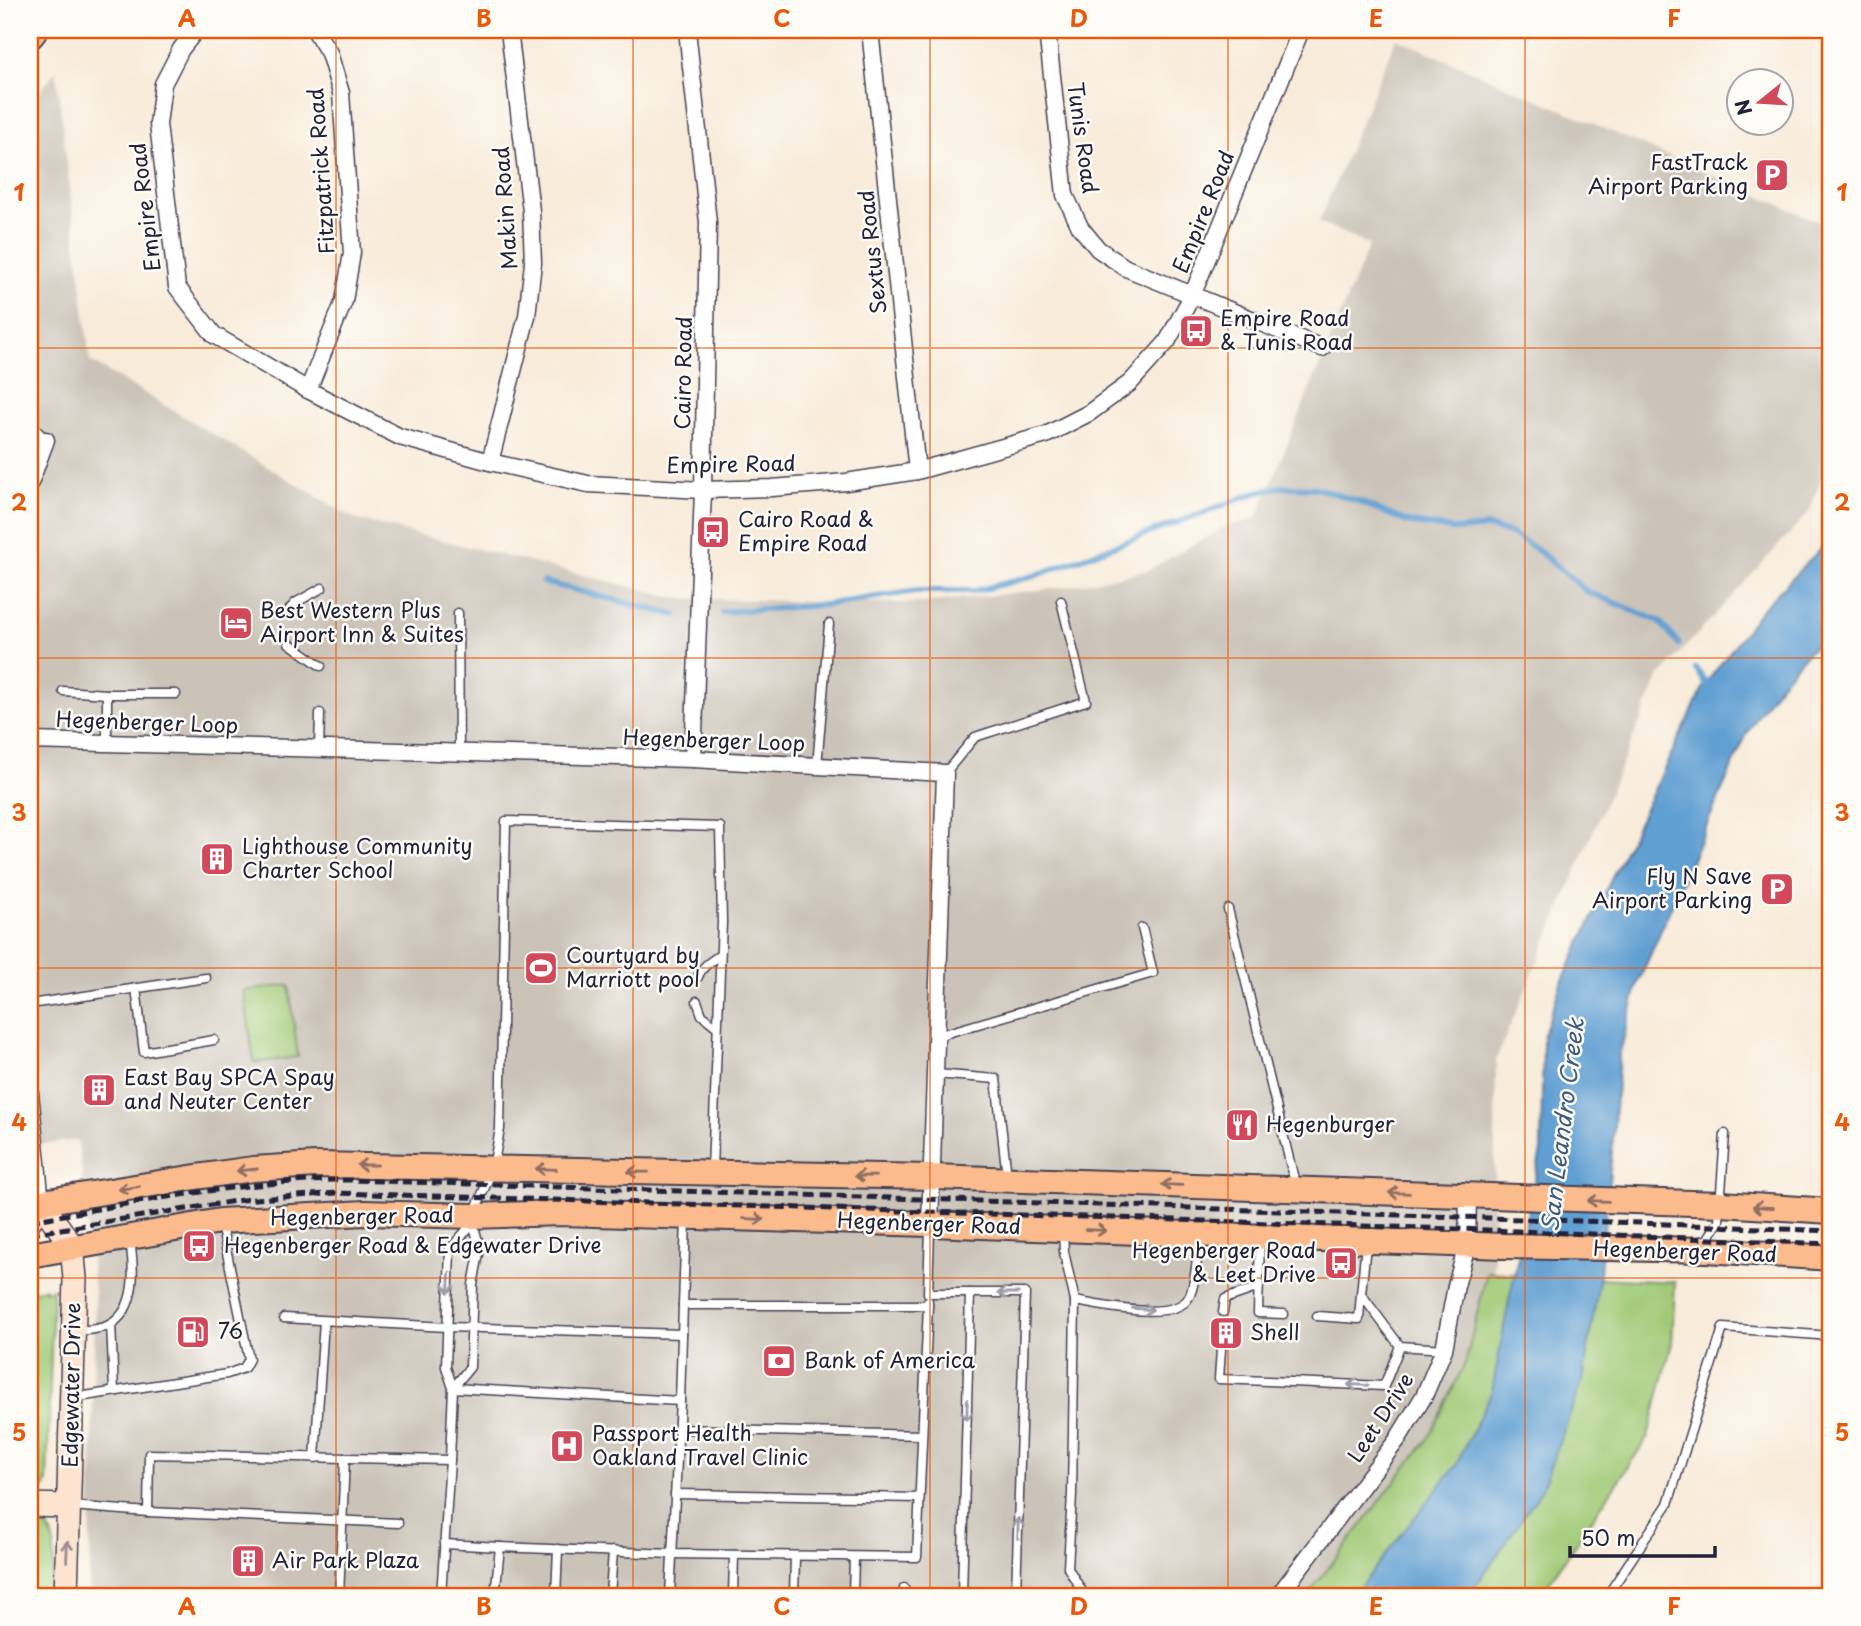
<svg xmlns="http://www.w3.org/2000/svg" width="1861" height="1626" font-family="'Playpen Sans',sans-serif">
<rect width="100%" height="100%" fill="#fdfcf7"/>
<filter id="ink" filterUnits="userSpaceOnUse"><feTurbulence type="fractalNoise" baseFrequency=".0143" numOctaves="2"/><feDisplacementMap in="SourceGraphic" scale="14" xChannelSelector="R" yChannelSelector="G"/><feConvolveMatrix kernelMatrix="1 2 1 2 8 2 1 2 1" color-interpolation-filters="sRGB"/></filter>
<filter id="wash" filterUnits="userSpaceOnUse"><feTurbulence type="fractalNoise" baseFrequency=".00686" numOctaves="4" result="noise"/><feDisplacementMap in="SourceGraphic" scale="28" xChannelSelector="R" yChannelSelector="G"/><feGaussianBlur stdDeviation="1.57" result="paint"/><feColorMatrix in="noise" values="0 0 0 0 0 0 0 0 0 0 0 0 0 0 0 0 0 1.4 0 .05"/><feComposite in="paint" operator="in"/></filter>
<g filter="url(#wash)">
<rect width="100%" height="100%" fill="#f8ebd9"/>
<path fill="#cbc3b8" d="M1396 38 1831 227V452L1810 511 1660 675 1496 1059 1492 1391 1347 1596H89L95 1300 78 1140 30 1146V105L56 70 90 361 355 519 676 598 827 602 923 603 1058 588 1146 571 1225 527 1257 518 1369 245 1319 222Z"/>
<g fill="#a1ca77" stroke="#627659" stroke-width="2">
<path d="M289 985 298 1057 254 1063 244 991Z"/>
<path d="M1487 1272 1675 1282 1672 1343 1648 1437 1540 1596H1307L1430 1436 1466 1361Z"/>
<path d="M44 1288 45 1291 53 1289 47 1482 42 1492 30 1493V1293Z"/>
<path d="M30 1521 45 1525 50 1531 54 1544 52 1596H30Z"/>
</g>
<path fill="#619fd2" stroke="#426086" stroke-width="2" d="M1831 538V631C1796 661 1768 697 1745 737L1638 983 1619 1056 1612 1151 1599 1280 1583 1380 1541 1491 1469 1596H1353L1456 1465 1492 1391 1510 1295 1541 1151 1543 1037 1561 984 1704 686 1762 609Z"/>
<g fill="none" stroke-linecap="round" stroke-linejoin="round">
<g stroke="#619fd2" stroke-width="6">
<path d="M543 582 675 615"/>
<path d="M722 612 824 605 917 591H975L1034 576 1258 492 1280 487 1316 488 1358 501 1407 522 1458 530 1488 527 1510 533 1535 548 1586 591 1659 621 1679 644"/>
<path d="M1696 669 1709 687"/>
</g>
</g>
</g>
<g filter="url(#ink)">
<g fill="none" stroke-linecap="round" stroke-linejoin="round">
<g stroke="#424053" stroke-width="11">
<g id="lane">
<path d="M30 423 46 440"/>
<path d="M290 609 295 603 322 588"/>
<path d="M458 613 459 753"/>
<path d="M289 643 321 666"/>
<path d="M63 691 107 694V743"/>
<path d="M107 694H176"/>
<path d="M319 749 320 713"/>
<path d="M817 766 829 624"/>
<path d="M945 773 975 737 1086 701 1061 601"/>
<path d="M1228 909 1296 1187"/>
<path d="M698 977C701 967 711 961 720 955"/>
<path d="M136 988 144 1052 214 1040"/>
<path d="M697 1001 702 1015 717 1027"/>
<path d="M30 1004 206 978"/>
<path d="M937 1036 1153 973 1142 928"/>
<path d="M936 1074 996 1079 1007 1177"/>
<path d="M686 1220 683 1305H928V1301"/>
<path d="M930 1228 928 1293H1025L1016 1596"/>
<path d="M1063 1231 1064 1252 1075 1301 1072 1494 1068 1568 1085 1596"/>
<path d="M1260 1240 1258 1313 1284 1314"/>
<path d="M1700 1241 1707 1240 1719 1221 1725 1134"/>
<path d="M1366 1245 1361 1294 1400 1346 1444 1349"/>
<path d="M1075 1301C1100 1305 1175 1323 1189 1297 1196 1284 1197 1255 1199 1239"/>
<path d="M1223 1312 1225 1299 1259 1287"/>
<path d="M1317 1316 1359 1319 1361 1294"/>
<path d="M284 1318 447 1327 682 1334"/>
<path d="M111 1324 114 1391"/>
<path d="M76 1331C87 1330 99 1330 109 1325 138 1310 134 1267 130 1240"/>
<path d="M1221 1349 1219 1379 1384 1386 1400 1346"/>
<path d="M453 1388 470 1367 473 1285 480 1248 473 1223V1216L493 1168 500 1129 506 821 720 827 722 922 712 1169"/>
<path d="M453 1388 680 1401 683 1305"/>
<path d="M72 1398 227 1374 244 1368 249 1359 221 1224"/>
<path d="M679 1429 922 1435"/>
<path d="M315 1458 324 1321"/>
<path d="M675 1494 919 1498"/>
<path d="M71 1506 148 1512 149 1454 450 1460 453 1388 446 1367 450 1249 473 1223"/>
<path d="M148 1512 398 1523"/>
<path d="M444 1544 500 1547"/>
<path d="M339 1596 345 1458"/>
<path d="M441 1596 450 1460"/>
<path d="M495 1596 500 1547 672 1554 917 1557 928 1305"/>
<path d="M556 1596 558 1549"/>
<path d="M610 1596 613 1551"/>
<path d="M670 1596 680 1401"/>
<path d="M733 1596 734 1555"/>
<path d="M794 1596 795 1556"/>
<path d="M853 1596 854 1557"/>
<path d="M904 1596V1588"/>
<path d="M962 1596 970 1293"/>
<path d="M1607 1596 1668 1504 1723 1328 1831 1336"/>
</g>
</g>
<g stroke="#424053" stroke-width="19">
<g id="street">
<path d="M196 30 181 49 163 84 158 124 177 287 214 335 308 390 400 437 490 462 588 484 703 490 772 488 846 482 917 471 1046 435 1089 413 1130 383 1167 342 1192 296 1301 30"/>
<path d="M687 30 708 222 703 490 693 759"/>
<path d="M870 30 917 471"/>
<path d="M1047 30 1065 195 1080 227 1098 249 1126 268 1322 348"/>
<path d="M308 390 344 301 352 253 341 93 329 53 315 30"/>
<path d="M490 462 527 316 533 263 531 211 509 30"/>
<path d="M30 483 46 440"/>
<path d="M30 741 693 759 945 773 930 1224"/>
<path d="M30 1093 41 1203"/>
<path d="M1278 1596 1397 1440 1424 1396 1444 1349 1456 1286 1467 1245 1468 1195"/>
</g>
</g>
<g stroke="#424053" stroke-width="26">
<g id="secondary">
<path d="M30 1220 41 1203 72 1246 75 1278 66 1596"/>
<path d="M30 1505 69 1506"/>
</g>
</g>
<g stroke="#424053" stroke-width="28">
<g id="primary">
<path d="M30 1204 196 1177 253 1169 316 1165 933 1177 1721 1204 1831 1211"/>
<path d="M30 1255 220 1221 365 1213 473 1216 561 1213 930 1224 1503 1246 1707 1250 1831 1258"/>
</g>
</g>
<g stroke="#424053" stroke-width="32">
<path id="highway" d="M30 34 33 30"/>
</g>
<use href="#lane" stroke="#fff" stroke-width="8"/>
<use href="#street" stroke="#fff" stroke-width="16"/>
<use href="#secondary" stroke="#fde4d1" stroke-width="23"/>
<use href="#primary" stroke="#fbbb8c" stroke-width="24"/>
<use href="#highway" stroke="#fbbb8c" stroke-width="28"/>
<g stroke="#22223b" stroke-width="5" stroke-dasharray="10 5" stroke-linecap="butt">
<path d="M30 1221C135 1203 242 1180 349 1180L1641 1223 1831 1231"/>
<path d="M30 1234 242 1200 338 1193 1518 1231 1831 1244"/>
</g>
</g>
<defs><path id="oneway-shaft" d="M-6 0H5M1.5-3L5.5 0L1.5 3" fill="none" stroke-width="1.6" stroke-linecap="round" stroke-linejoin="round" transform="scale(1.75)"/></defs>
<g stroke="#8e6e64">
<use href="#oneway-shaft" transform="translate(367 1165) rotate(-180)"/>
<use href="#oneway-shaft" transform="translate(546 1169) rotate(-178)"/>
<use href="#oneway-shaft" transform="translate(247 1170) rotate(174)"/>
<use href="#oneway-shaft" transform="translate(638 1172) rotate(-179)"/>
<use href="#oneway-shaft" transform="translate(865 1176) rotate(-179)"/>
<use href="#oneway-shaft" transform="translate(1172 1185) rotate(-178)"/>
<use href="#oneway-shaft" transform="translate(129 1188) rotate(171)"/>
<use href="#oneway-shaft" transform="translate(1399 1193) rotate(-178)"/>
<use href="#oneway-shaft" transform="translate(1598 1201) rotate(-178)"/>
<use href="#oneway-shaft" transform="translate(1763 1207) rotate(-177)"/>
<use href="#oneway-shaft" transform="translate(754 1219) rotate(2)"/>
<use href="#oneway-shaft" transform="translate(1096 1230) rotate(2)"/>
</g>
<g stroke="#9c9ca7">
<use href="#oneway-shaft" transform="translate(449 1283) rotate(93)"/>
<use href="#oneway-shaft" transform="translate(1008 1293) rotate(180)"/>
<use href="#oneway-shaft" transform="translate(1143 1309) rotate(4)"/>
<use href="#oneway-shaft" transform="translate(1358 1385) rotate(-178)"/>
<use href="#oneway-shaft" transform="translate(967 1410) rotate(92)"/>
<use href="#oneway-shaft" transform="translate(1018 1528) rotate(-88)"/>
</g>
<use stroke="#9a8d8e" href="#oneway-shaft" transform="translate(67 1551) rotate(-88)"/>
</g>
<path fill="none" stroke="#e8590c" stroke-width="2" stroke-opacity="0.55" d="M336 30V1596M633 30V1596M930 30V1596M1228 30V1596M1525 30V1596M30 348H1831M30 658H1831M30 968H1831M30 1278H1831"/>
<defs>
<g id="parking-square" transform="scale(1.75)"><rect x="-9" y="-9" width="18" height="18" rx="4" fill="#d1495b" stroke="#fdfcf7"/><path d="M-3.5-5.5H1a3.5 3.5 0 0 1 0 7H-1V5.5H-3.5ZM-1-3.4V-.6H.8a1.4 1.4 0 0 0 0-2.8Z" fill="#fff"/></g>
<g id="bus-square" transform="scale(1.75)"><rect x="-9" y="-9" width="18" height="18" rx="4" fill="#d1495b" stroke="#fdfcf7"/><path d="M-5-6H5V4H4V6H2V4H-2V6H-4V4H-5ZM-3.5-4V0h7V-4ZM-3.5 1.2v1.5H-2V1.2ZM2 1.2v1.5H3.5V1.2Z" fill="#fff"/></g>
<g id="hotel-square" transform="scale(1.75)"><rect x="-9" y="-9" width="18" height="18" rx="4" fill="#d1495b" stroke="#fdfcf7"/><path d="M-6-4.5h1.5V1H6V5H4.5V3h-9V5H-6ZM-4 0a1.8 1.8 0 1 1 3.6 0ZM.5 0V-2.5h3Q6-2.5 6 0Z" fill="#fff"/></g>
<g id="building-square" transform="scale(1.75)"><rect x="-9" y="-9" width="18" height="18" rx="4" fill="#d1495b" stroke="#fdfcf7"/><path d="M-4-6H4V6H1V3H-1V6H-4ZM-2.5-4.3h1.7v1.8h-1.7ZM.8-4.3h1.7v1.8H.8ZM-2.5-1h1.7V.8h-1.7ZM.8-1h1.7V.8H.8Z" fill="#fff"/></g>
<g id="stadium-square" transform="scale(1.75)"><rect x="-9" y="-9" width="18" height="18" rx="4" fill="#d1495b" stroke="#fdfcf7"/><path d="M0-5a6.5 5 0 1 0 0 10a6.5 5 0 1 0 0-10ZM-3.5-1.8h7v3.6h-7Z" fill="#fff"/></g>
<g id="restaurant-square" transform="scale(1.75)"><rect x="-9" y="-9" width="18" height="18" rx="4" fill="#d1495b" stroke="#fdfcf7"/><path d="M-5-6h1v4h1v-4h1v4h1v-4h1v5L-1.5 .5V6h-2V.5L-5-1ZM5-6V6H3V1.5H1.5Q1.5-4 5-6Z" fill="#fff"/></g>
<g id="fuel-square" transform="scale(1.75)"><rect x="-9" y="-9" width="18" height="18" rx="4" fill="#d1495b" stroke="#fdfcf7"/><path d="M-5.5-6h7V0h2V4h1.3V-2.5L3-4.5l.8-.8L6-3V5H2.5V1h-1V6h-7ZM-4.2-4.7v3.2H.2V-4.7Z" fill="#fff"/></g>
<g id="bank-square" transform="scale(1.75)"><rect x="-9" y="-9" width="18" height="18" rx="4" fill="#d1495b" stroke="#fdfcf7"/><path d="M-6-4H6V4H-6ZM0-2.3a2.3 2.3 0 1 0 0 4.6a2.3 2.3 0 1 0 0-4.6Z" fill="#fff"/></g>
<g id="hospital-square" transform="scale(1.75)"><rect x="-9" y="-9" width="18" height="18" rx="4" fill="#d1495b" stroke="#fdfcf7"/><path d="M-5-5h3v3.5h4V-5h3V5h-3V1.5h-4V5h-3Z" fill="#fff"/></g>
</defs>
<g fill-rule="evenodd">
<use href="#parking-square" x="1772" y="175"/>
<use href="#bus-square" x="1196" y="331"/>
<use href="#bus-square" x="713" y="532"/>
<use href="#hotel-square" x="236" y="623"/>
<use href="#building-square" x="217" y="859"/>
<use href="#parking-square" x="1777" y="889"/>
<use href="#stadium-square" x="541" y="968"/>
<use href="#building-square" x="99" y="1090"/>
<use href="#restaurant-square" x="1242" y="1125"/>
<use href="#bus-square" x="199" y="1246"/>
<use href="#bus-square" x="1341" y="1263"/>
<use href="#fuel-square" x="193" y="1332"/>
<use href="#building-square" x="1226" y="1333"/>
<use href="#bank-square" x="779" y="1361"/>
<use href="#hospital-square" x="567" y="1446"/>
<use href="#building-square" x="248" y="1561"/>
</g>
<g text-anchor="middle" stroke-width="5" stroke-linejoin="round" paint-order="stroke">
<g font-size="21" fill="#22223b" stroke="#fdfcf7">
<text transform="translate(1082 138) rotate(82)" y="7">Tunis Road</text>
<text transform="translate(322 171) rotate(-94)" y="7">Fitzpatrick Road</text>
<text transform="translate(146 207) rotate(-97)" y="7">Empire Road</text>
<text transform="translate(506 208) rotate(-94)" y="7">Makin Road</text>
<text transform="translate(1204 212) rotate(-68)" y="7">Empire Road</text>
<text transform="translate(873 252) rotate(-96)" y="7">Sextus Road</text>
<text transform="translate(684 373) rotate(-89)" y="7">Cairo Road</text>
<text transform="translate(731 465) rotate(-1)" y="7">Empire Road</text>
<text transform="translate(147 723) rotate(2)" y="7">Hegenberger Loop</text>
<text transform="translate(714 741) rotate(2)" y="7">Hegenberger Loop</text>
<text transform="translate(362 1217) rotate(-1)" y="7">Hegenberger Road</text>
<text transform="translate(929 1224) rotate(2)" y="7">Hegenberger Road</text>
<text transform="translate(1685 1252) rotate(2)" y="7">Hegenberger Road</text>
<text transform="translate(72 1385) rotate(-89)" y="7">Edgewater Drive</text>
<text transform="translate(1381 1418) rotate(-57)" y="7">Leet Drive</text>
</g>
<g font-size="21" fill="#22223b" stroke="#fdfcf7" text-anchor="start">
<text x="1748" y="170" text-anchor="end">FastTrack<tspan x="1748" dy="24">Airport Parking</tspan></text>
<text x="1220" y="326">Empire Road<tspan x="1220" dy="24">&amp; Tunis Road</tspan></text>
<text x="738" y="527">Cairo Road &amp;<tspan x="738" dy="24">Empire Road</tspan></text>
<text x="260" y="618">Best Western Plus<tspan x="260" dy="24">Airport Inn &amp; Suites</tspan></text>
<text x="242" y="854">Lighthouse Community<tspan x="242" dy="24">Charter School</tspan></text>
<text x="1752" y="884" text-anchor="end">Fly N Save<tspan x="1752" dy="24">Airport Parking</tspan></text>
<text x="566" y="963">Courtyard by<tspan x="566" dy="24">Marriott pool</tspan></text>
<text x="124" y="1085">East Bay SPCA Spay<tspan x="124" dy="24">and Neuter Center</tspan></text>
<text x="1266" y="1132">Hegenburger</text>
<text x="224" y="1253">Hegenberger Road &amp; Edgewater Drive</text>
<text x="1316" y="1258" text-anchor="end">Hegenberger Road<tspan x="1316" dy="24">&amp; Leet Drive</tspan></text>
<text x="218" y="1339">76</text>
<text x="1250" y="1340">Shell</text>
<text x="804" y="1368">Bank of America</text>
<text x="592" y="1441">Passport Health<tspan x="592" dy="24">Oakland Travel Clinic</tspan></text>
<text x="272" y="1568">Air Park Plaza</text>
</g>
<g font-size="23" font-style="italic" fill="#3e5a7f" stroke="#fdfcf7">
<text transform="translate(1563 1125) rotate(-83)" y="8">San Leandro Creek</text>
</g>
</g>
<rect width="1861" height="1626" fill="none" stroke="#fdfcf7" stroke-width="77"/>
<g transform="translate(1760 102) rotate(252)"><circle r="33" fill="#fdfcf7" stroke="#a5a5ac" stroke-width="2"/>
<path d="M0-5L12 26L0 18L-12 26Z" fill="#d1495b"/>
<text y="-10" font-size="19" font-weight="bold" text-anchor="middle" fill="#22223b">N</text>
</g>
<path d="M1570 1546v10h145v-10" fill="none" stroke="#22223b" stroke-width="3.5"/>
<text x="1581" y="1546" font-size="21" fill="#22223b" stroke="#fdfcf7" stroke-width="5" paint-order="stroke">50 m</text>
<rect x="38" y="38" width="1784" height="1550" fill="none" stroke="#e8590c" stroke-width="2.5"/>
<g font-size="23" text-anchor="middle" font-weight="bold" fill="#e8590c">
<text x="187" y="27">A</text>
<text x="484" y="27">B</text>
<text x="782" y="27">C</text>
<text x="1079" y="27">D</text>
<text x="1376" y="27">E</text>
<text x="1674" y="27">F</text>
<text x="19" y="201">1</text>
<text x="1842" y="201">1</text>
<text x="19" y="511">2</text>
<text x="1842" y="511">2</text>
<text x="19" y="821">3</text>
<text x="1842" y="821">3</text>
<text x="19" y="1131">4</text>
<text x="1842" y="1131">4</text>
<text x="19" y="1441">5</text>
<text x="1842" y="1441">5</text>
<text x="187" y="1615">A</text>
<text x="484" y="1615">B</text>
<text x="782" y="1615">C</text>
<text x="1079" y="1615">D</text>
<text x="1376" y="1615">E</text>
<text x="1674" y="1615">F</text>
</g>
</svg>
